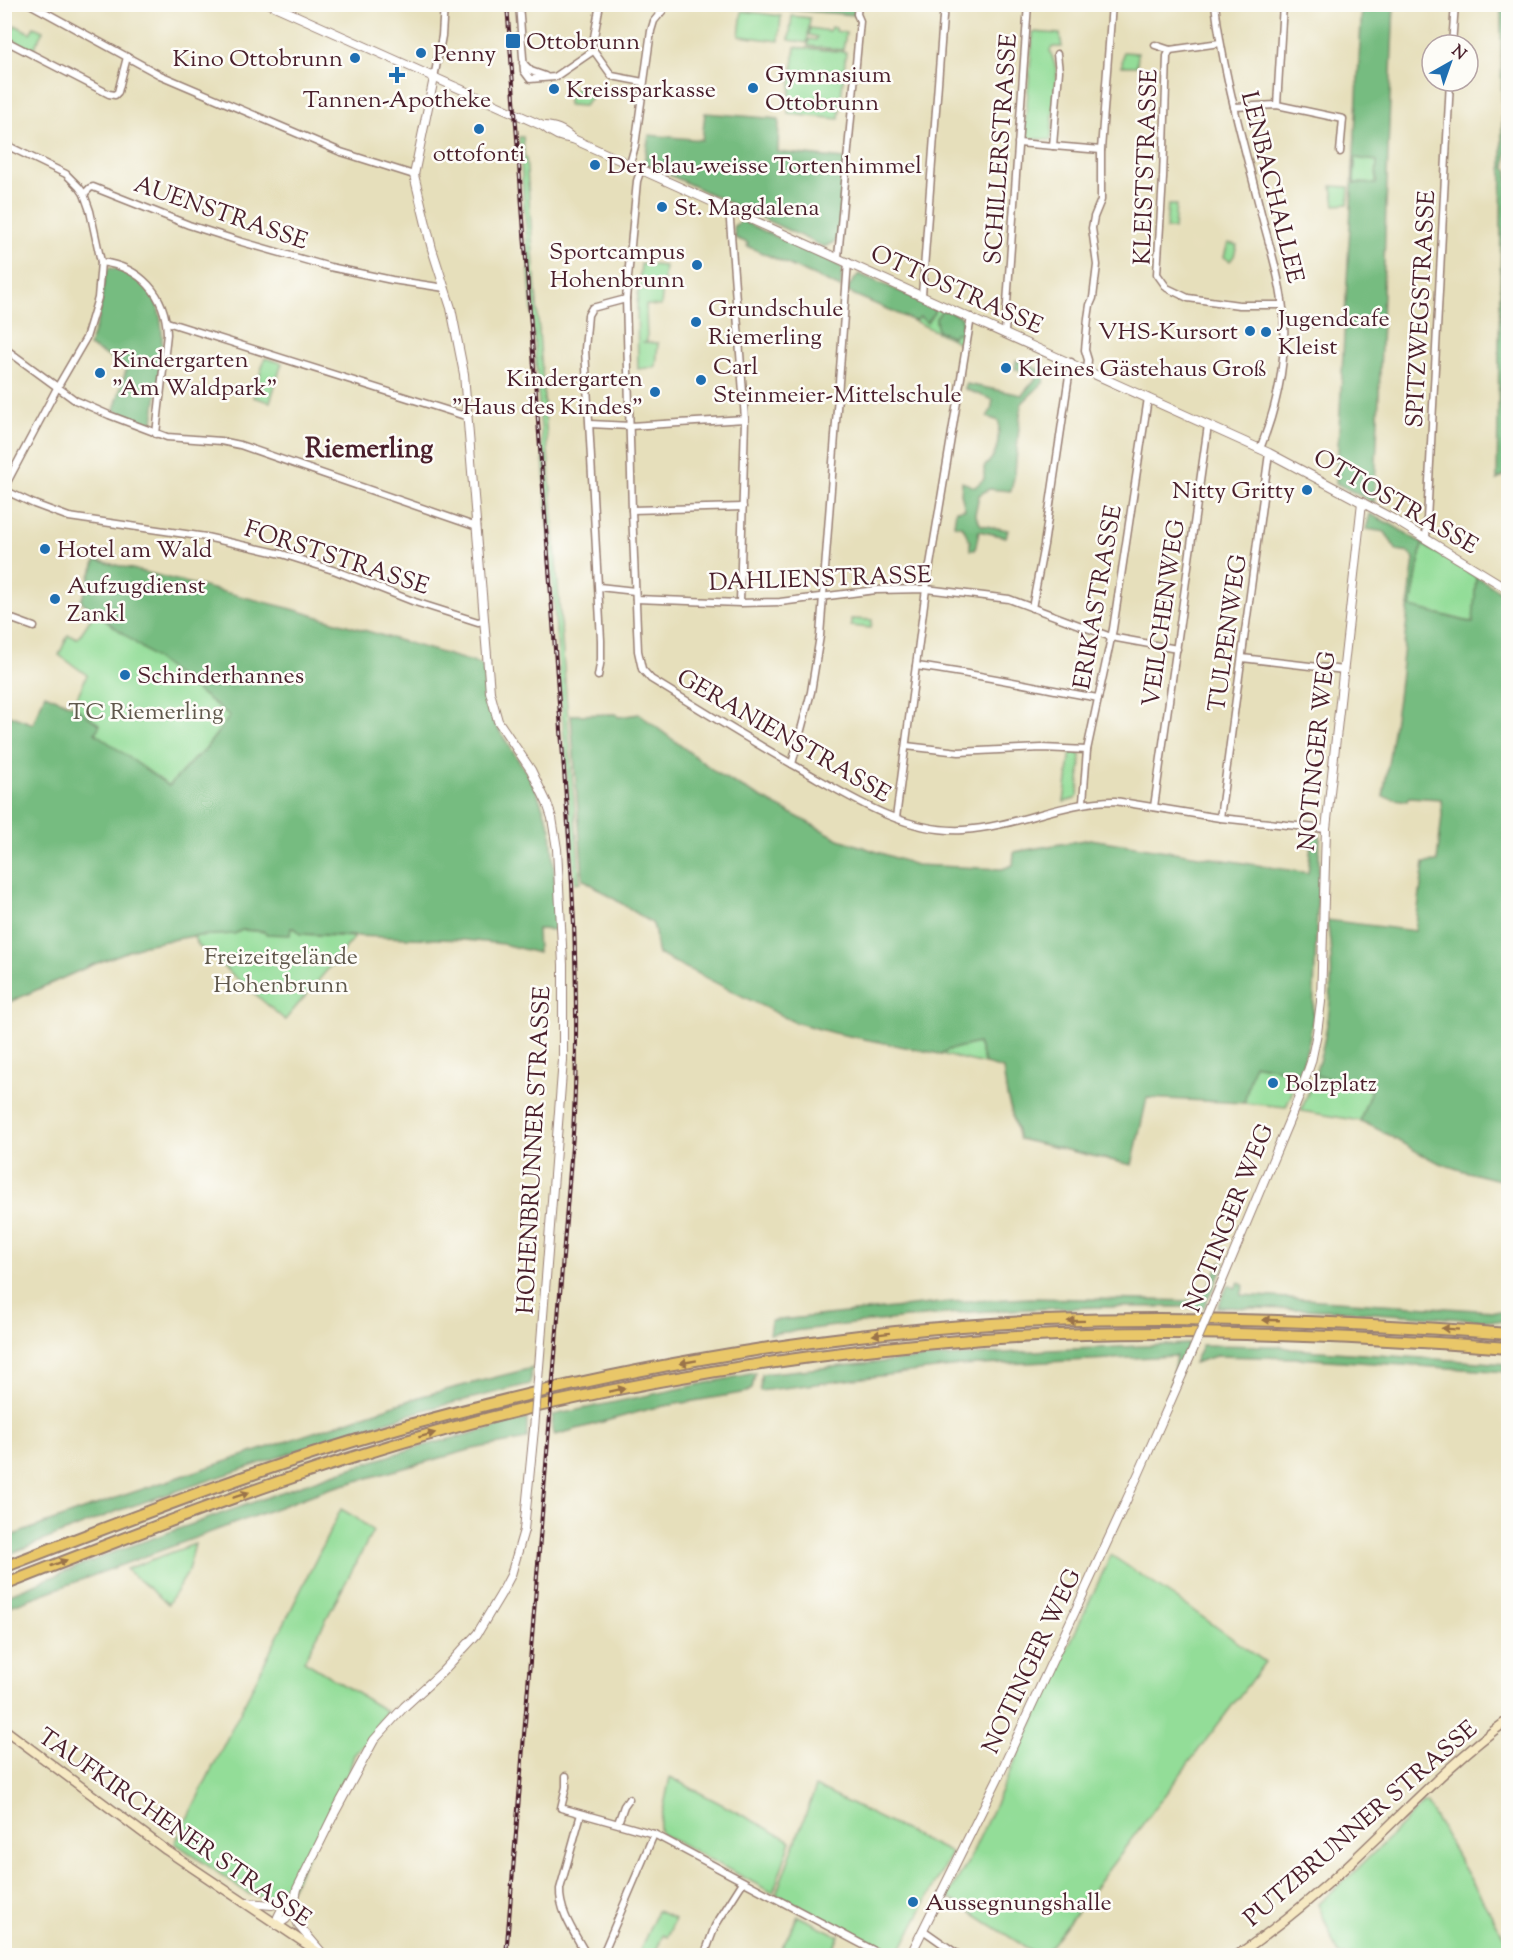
<svg xmlns="http://www.w3.org/2000/svg" width="1513" height="1960" font-family="'Sorts Mill Goudy',serif">
<rect width="100%" height="100%" fill="#fdfcf7"/>
<filter id="ink" filterUnits="userSpaceOnUse"><feTurbulence type="fractalNoise" baseFrequency=".0167" numOctaves="2"/><feDisplacementMap in="SourceGraphic" scale="12" xChannelSelector="R" yChannelSelector="G"/><feConvolveMatrix kernelMatrix="1 2 1 2 8 2 1 2 1" color-interpolation-filters="sRGB"/></filter>
<filter id="wash" filterUnits="userSpaceOnUse"><feTurbulence type="fractalNoise" baseFrequency=".008" numOctaves="4" result="noise"/><feDisplacementMap in="SourceGraphic" scale="24" xChannelSelector="R" yChannelSelector="G"/><feGaussianBlur stdDeviation="1.35" result="paint"/><feColorMatrix in="noise" values="0 0 0 0 0 0 0 0 0 0 0 0 0 0 0 0 0 1.4 0 .05"/><feComposite in="paint" operator="in"/></filter>
<g filter="url(#wash)">
<rect width="100%" height="100%" fill="#e6dfbb"/>
<g fill="#93dd98" stroke="#6e7e62" stroke-width="1.5">
<path d="M742 11 781 16 779 41 739 36Z"/>
<path d="M792 16 810 18 807 43 789 40Z"/>
<path d="M15 25 30 33 34 27 43 31 33 50 8 37Z"/>
<path d="M831 27 836 28V31L846 33 843 50 808 46 809 39 816 40 817 37 809 35 810 28 829 31Z"/>
<path d="M1033 32 1060 34 1062 47H1053L1050 50 1057 71 1051 140 1024 138Z"/>
<path d="M795 47 846 52 839 119 788 114Z"/>
<path d="M1123 52 1138 53 1137 66H1122Z"/>
<path d="M579 86 592 96 584 106 568 105V94Z"/>
<path d="M519 137H523L524 158H526L580 882 575 883Z"/>
<path d="M1355 158 1377 160 1376 184 1354 183Z"/>
<path d="M1332 186 1349 187 1348 204 1335 205Z"/>
<path d="M1168 205H1176L1174 229H1166Z"/>
<path d="M1228 243 1237 245 1234 256 1230 261 1224 257Z"/>
<path d="M641 264 665 266 661 306 646 305 647 342H642L658 343 656 367 638 369 637 305Z"/>
<path d="M934 306 943 309 936 318V323L951 337 955 333H961V317L966 322 962 344 914 321 921 317 929 320 934 313Z"/>
<path d="M265 358 282 363 270 402 253 397Z"/>
<path d="M1422 544 1476 576 1474 623 1411 607Z"/>
<path d="M96 611 230 716 203 752 194 759 169 786 94 733 100 725 73 706 87 675 59 655 68 635 78 638Z"/>
<path d="M851 619 872 620 871 628 851 626Z"/>
<path d="M1071 751 1081 755 1078 795 1075 799 1064 802Z"/>
<path d="M290 928 296 929 300 934 355 937 285 1020 198 945 193 936 234 934 242 930 290 934Z"/>
<path d="M978 1043 985 1064 940 1054 948 1050Z"/>
<path d="M1253 1064 1300 1073 1286 1107 1244 1103Z"/>
<path d="M1315 1075 1371 1090 1360 1121 1301 1111Z"/>
<path d="M341 1509 355 1517 373 1531 304 1661 386 1711 369 1739 354 1755 348 1775 292 1887 285 1897 278 1901 249 1894 175 1843Z"/>
<path d="M195 1544 187 1574 168 1604 126 1569Z"/>
<path d="M1111 1555 1187 1606 1265 1662 1044 1955H1038L947 1897 968 1862 989 1817Z"/>
<path d="M670 1777 791 1841 773 1893 662 1834 659 1829Z"/>
<path d="M816 1787 951 1853 898 1955 776 1894Z"/>
<path d="M1423 1804H1427L1507 1942 1508 1950 1497 1956 1339 1955 1318 1904 1352 1874Z"/>
<path d="M657 1911 675 1919 667 1937 663 1935 654 1955H638Z"/>
<path d="M798 1916 839 1936 829 1955H778Z"/>
</g>
<g fill="#76bc80" stroke="#606e56" stroke-width="1.5" fill-rule="evenodd">
<path d="M1508 4V145L1505 168 1508 170V377L1501 389 1508 407V473L1497 480 1502 160 1501 5Z"/>
<path d="M725 5H856L855 15Z"/>
<path d="M1362 5H1394C1386 170 1383 337 1374 503L1336 483ZM1355 158 1377 161 1376 184 1354 183Z"/>
<path d="M705 113 779 119 778 152 845 159 839 236 835 242 824 247 644 163 649 135 702 140Z"/>
<path d="M742 221 840 266 842 268 841 288 747 246 748 243 735 238 734 226Z"/>
<path d="M110 268C185 278 159 372 153 422L149 425 114 410 127 367 89 346 99 317 106 269Z"/>
<path d="M859 274 934 306V313L927 323 920 317 914 321 848 292 849 286Z"/>
<path d="M943 309 961 317 963 333H955L953 337 937 330 936 318Z"/>
<path d="M1016 360 1045 372 1044 382 1021 404 1015 473 1011 491 989 489 979 495 975 514 981 525 1008 530 1006 537 979 531 975 550H970V542L963 527 954 525 956 510 965 509 961 494 962 482 975 487 984 479V467C1000 452 998 442 999 421L987 417 991 410 993 400 965 389 966 384 1022 395 1037 377 1026 371 1015 369Z"/>
<path d="M1370 514 1392 525 1508 596V1182C1483 1176 1455 1170 1431 1159 1407 1148 1386 1131 1360 1121L1371 1090 1315 1075C1331 1026 1336 971 1327 920L1415 931 1424 863 1437 862 1442 815 1441 799 1409 797 1407 801 1383 797 1398 698 1414 558 1409 553 1397 551 1385 532 1366 529ZM1422 544 1476 576 1473 623 1411 607Z"/>
<path d="M96 560 292 609 483 665 486 694 495 724 534 784 551 829 558 930 537 929 538 953 503 944 465 940 300 934 296 929 291 928 290 935 266 934 263 931 242 930 234 934 193 936 144 945 92 965 5 1004 4 713 33 724 45 694 73 706 100 725 95 733 169 786 194 759 203 752 230 716 81 601Z"/>
<path d="M615 714 619 717 639 714 721 776 839 839 916 865 1002 869 1013 865 1014 852 1090 839 1308 873 1312 835H1320L1313 1016 1309 1041 1300 1073 1254 1064 1244 1103 1147 1098 1132 1165 1019 1139 1007 1096 1003 1069 985 1064 978 1043 948 1050 940 1054 834 1033 794 1022 658 954C654 943 658 933 652 923L583 879 571 715Z"/>
<path d="M1221 1261 1225 1263 1204 1307C1118 1306 1033 1307 947 1314 888 1319 828 1327 769 1334L771 1321 949 1302 1030 1298 1200 1301Z"/>
<path d="M1239 1282 1244 1286 1241 1295 1508 1312V1322L1330 1310 1218 1307 1228 1285 1235 1288Z"/>
<path d="M1189 1344 1169 1397 1176 1356 959 1366 760 1391 761 1374 914 1359 1050 1350Z"/>
<path d="M1202 1345 1280 1346 1291 1349 1508 1364V1372L1296 1358 1216 1356 1194 1363Z"/>
<path d="M532 1368 530 1384 424 1410 357 1431 120 1510 5 1556V1538L116 1498 422 1396Z"/>
<path d="M755 1373 752 1389 747 1392 653 1408 555 1435 552 1429 553 1415Z"/>
<path d="M527 1419V1439L473 1449 328 1489 5 1608V1596L114 1552 324 1477 408 1450Z"/>
</g>
</g>
<g filter="url(#ink)">
<g fill="none" stroke-linecap="round" stroke-linejoin="round">
<g stroke="#987f73" stroke-width="9">
<g id="minor">
<path d="M30 4 160 75 341 152 414 175"/>
<path d="M519 4 524 71 530 79 555 77 593 51"/>
<path d="M600 4 592 48 612 76 643 82"/>
<path d="M1215 4C1223 75 1244 144 1261 213 1270 248 1282 284 1284 320 1286 363 1276 409 1260 449"/>
<path d="M4 40 109 94 115 95 118 92 127 57"/>
<path d="M1155 45 1170 50"/>
<path d="M1452 45 1455 4"/>
<path d="M1170 50 1167 56 1163 178 1157 274 1167 288 1188 298 1239 305H1282"/>
<path d="M1170 50 1220 43"/>
<path d="M523 63 531 71 545 76"/>
<path d="M434 78 442 36 444 4"/>
<path d="M1277 105 1283 4"/>
<path d="M1234 107 1277 105 1343 119 1340 152"/>
<path d="M1018 143 1101 150"/>
<path d="M4 144 66 174 79 187 84 194 90 211 101 262 98 298 86 338 57 388 4 488"/>
<path d="M1053 146 1059 71 1057 54"/>
<path d="M630 164 635 146 651 31 654 21 668 4"/>
<path d="M641 169 637 181 626 299 632 510 638 651 642 669 651 679C700 709 749 740 799 768 849 796 903 833 963 830 1016 827 1062 801 1115 801L1220 818 1326 829"/>
<path d="M84 194 90 188 93 187 189 225 242 242 330 267 392 280 445 288"/>
<path d="M729 208 745 419 740 603"/>
<path d="M838 257 860 21 857 14 858 4"/>
<path d="M101 262C140 267 166 294 167 334L156 434"/>
<path d="M922 295 944 4"/>
<path d="M167 322 462 415H468"/>
<path d="M1284 323H1339"/>
<path d="M1005 332 1028 4"/>
<path d="M4 348 75 400 109 415 167 437 221 441 240 445 477 527"/>
<path d="M1087 370 1088 360 1085 350 1088 318 1090 305 1093 298 1097 265 1092 228 1094 217 1101 200V150L1112 4"/>
<path d="M590 424 630 426 745 419"/>
<path d="M4 490 34 504 69 517 206 537 282 554 336 571 415 602 478 622 483 621"/>
<path d="M632 510 743 507"/>
<path d="M1426 539 1450 81"/>
<path d="M599 587 635 591"/>
<path d="M636 599 740 603 780 602 876 590 926 589 1009 599 1111 637 1177 649"/>
<path d="M1032 608 1044 545 1071 362"/>
<path d="M4 616 34 627"/>
<path d="M1242 658 1344 670"/>
<path d="M916 666C977 674 1037 687 1098 698"/>
<path d="M598 676 601 659V640L585 349 588 315 592 308 626 299"/>
<path d="M906 746 959 752 1042 748 1087 750"/>
<path d="M792 764 811 692 820 636 848 262"/>
<path d="M1083 802 1087 750 1113 629 1148 398"/>
<path d="M1154 807 1208 425"/>
<path d="M896 818 926 589 971 317"/>
<path d="M1220 818 1269 453"/>
<path d="M566 1776V1787L561 1808 654 1834 884 1956"/>
<path d="M581 1814 560 1889C559 1913 576 1935 587 1956"/>
<path d="M618 1823 624 1806 629 1799"/>
<path d="M923 1930 960 1956"/>
<path d="M602 1956 654 1834"/>
<path d="M704 1956 715 1926 743 1882"/>
</g>
</g>
<g stroke="#987f73" stroke-width="10">
<g id="tertiary">
<path d="M270 4 543 126C551 133 562 138 573 139"/>
<path d="M434 78 414 175 432 249 451 308 464 374 490 692 498 721 531 770 547 803 552 818 557 849 563 965V1060L539 1367"/>
<path d="M543 126C555 126 565 131 573 139L1269 453 1395 520 1508 589"/>
<path d="M1215 1298 1299 1097 1311 1062 1317 1033 1321 1002 1326 829 1362 502"/>
<path d="M247 1903 272 1905 288 1898"/>
<path d="M293 1909 299 1926 323 1954"/>
<path d="M277 1925 286 1919 293 1909 297 1889 335 1812 374 1740 404 1707 442 1672 477 1634 501 1594 511 1575 524 1530 534 1429"/>
<path d="M277 1925 278 1917 287 1899"/>
<path d="M910 1956 999 1776 1139 1473 1190 1357"/>
</g>
</g>
<g stroke="#987f73" stroke-width="11">
<g id="secondary">
<path d="M4 1729 166 1850 324 1956"/>
<path d="M1236 1956C1275 1929 1312 1899 1346 1867 1400 1817 1449 1763 1508 1720"/>
</g>
</g>
<g stroke="#987f73" stroke-width="14">
<g id="motorway">
<path d="M4 1567C136 1516 269 1464 405 1426 613 1369 829 1330 1045 1321 1200 1315 1354 1322 1508 1334"/>
<path d="M4 1585C182 1515 361 1446 547 1404 690 1372 837 1350 983 1339 1158 1327 1334 1335 1508 1348"/>
</g>
</g>
<use href="#minor" stroke="#fff" stroke-width="6"/>
<use href="#tertiary" stroke="#fff" stroke-width="8"/>
<use href="#secondary" stroke="#f6e9c3" stroke-width="8"/>
<use href="#motorway" stroke="#e9c769" stroke-width="10"/>
<g stroke="#4a1f2b" stroke-width="4">
<path id="rail" d="M506 1956 573 1134C579 1030 576 927 568 824L507 4"/>
</g>
<use href="#rail" stroke="#fdfcf7" stroke-width="1.5" stroke-dasharray="4.5" stroke-linecap="butt"/>
<g stroke="#987f73" stroke-width="10" stroke-linecap="butt">
<g id="tertiary-bridge">
<path d="M1190 1357 1215 1298"/>
<path d="M534 1429 539 1367"/>
</g>
</g>
<use href="#tertiary-bridge" stroke="#fff" stroke-width="8"/>
</g>
<defs><path id="oneway-solid" d="M-6-.8H1V-3.2L6.5 0L1 3.2V.8H-6Z" transform="scale(1.5)"/></defs>
<g fill="#9a734a">
<use href="#oneway-solid" transform="translate(1271 1320) rotate(-178)"/>
<use href="#oneway-solid" transform="translate(1076 1321) rotate(179)"/>
<use href="#oneway-solid" transform="translate(1450 1329) rotate(-176)"/>
<use href="#oneway-solid" transform="translate(881 1334) rotate(173)"/>
<use href="#oneway-solid" transform="translate(688 1362) rotate(170)"/>
<use href="#oneway-solid" transform="translate(617 1390) rotate(-12)"/>
<use href="#oneway-solid" transform="translate(427 1435) rotate(-15)"/>
<use href="#oneway-solid" transform="translate(241 1495) rotate(-19)"/>
<use href="#oneway-solid" transform="translate(59 1563) rotate(-21)"/>
</g>
</g>
<g fill="#1f6fb2" stroke="#fdfcf7" stroke-width="2">
<rect x="505" y="33" width="16" height="16" rx="3"/>
<circle cx="421" cy="53" r="6"/>
<circle cx="355" cy="58" r="6"/>
<path d="M394 66h6v6h6v6h-6v6h-6v-6h-6v-6h6z"/>
<circle cx="753" cy="88" r="6"/>
<circle cx="554" cy="89" r="6"/>
<circle cx="479" cy="129" r="6"/>
<circle cx="595" cy="165" r="6"/>
<circle cx="662" cy="207" r="6"/>
<circle cx="697" cy="265" r="6"/>
<circle cx="696" cy="322" r="6"/>
<circle cx="1250" cy="331" r="6"/>
<circle cx="1266" cy="332" r="6"/>
<circle cx="1006" cy="368" r="6"/>
<circle cx="100" cy="373" r="6"/>
<circle cx="701" cy="380" r="6"/>
<circle cx="655" cy="392" r="6"/>
<circle cx="1307" cy="490" r="6"/>
<circle cx="45" cy="549" r="6"/>
<circle cx="55" cy="599" r="6"/>
<circle cx="125" cy="675" r="6"/>
<circle cx="1273" cy="1083" r="6"/>
<circle cx="913" cy="1902" r="6"/>
</g>
<g text-anchor="middle" stroke-width="5" stroke-linejoin="round" paint-order="stroke">
<g font-size="24" fill="#4a1f2b" stroke="#fdfcf7" text-anchor="start">
<text x="526" y="49">Ottobrunn</text>
<text x="433" y="61">Penny</text>
<text x="343" y="66" text-anchor="end">Kino Ottobrunn</text>
<text x="765" y="82">Gymnasium<tspan x="765" dy="28">Ottobrunn</tspan></text>
<text x="566" y="97">Kreissparkasse</text>
<text x="397" y="107" text-anchor="middle">Tannen-Apotheke</text>
<text x="479" y="161" text-anchor="middle">ottofonti</text>
<text x="607" y="173">Der blau-weisse Tortenhimmel</text>
<text x="674" y="215">St. Magdalena</text>
<text x="685" y="259" text-anchor="end">Sportcampus<tspan x="685" dy="28">Hohenbrunn</tspan></text>
<text x="708" y="316">Grundschule<tspan x="708" dy="28">Riemerling</tspan></text>
<text x="1278" y="326">Jugendcafe<tspan x="1278" dy="28">Kleist</tspan></text>
<text x="1238" y="339" text-anchor="end">VHS-Kursort</text>
<text x="112" y="367">Kindergarten<tspan x="112" dy="28">"Am Waldpark"</tspan></text>
<text x="713" y="374">Carl<tspan x="713" dy="28">Steinmeier-Mittelschule</tspan></text>
<text x="1018" y="376">Kleines Gästehaus Groß</text>
<text x="643" y="386" text-anchor="end">Kindergarten<tspan x="643" dy="28">"Haus des Kindes"</tspan></text>
<text x="1295" y="498" text-anchor="end">Nitty Gritty</text>
<text x="57" y="557">Hotel am Wald</text>
<text x="67" y="593">Aufzugdienst<tspan x="67" dy="28">Zankl</tspan></text>
<text x="137" y="683">Schinderhannes</text>
<text x="1285" y="1091">Bolzplatz</text>
<text x="925" y="1910">Aussegnungshalle</text>
</g>
<g font-size="24" fill="#4a1f2b" stroke="#fdfcf7">
<text transform="translate(1000 149) rotate(-86)" y="8">SCHILLERSTRASSE</text>
<text transform="translate(1145 167) rotate(-88)" y="8">KLEISTSTRASSE</text>
<text transform="translate(1273 187) rotate(76)" y="8">LENBACHALLEE</text>
<text transform="translate(221 212) rotate(19)" y="8">AUENSTRASSE</text>
<text transform="translate(957 289) rotate(24)" y="8">OTTOSTRASSE</text>
<text transform="translate(1420 309) rotate(-87)" y="8">SPITZWEGSTRASSE</text>
<text transform="translate(1396 501) rotate(30)" y="8">OTTOSTRASSE</text>
<text transform="translate(337 557) rotate(18)" y="8">FORSTSTRASSE</text>
<text transform="translate(820 578) rotate(-2)" y="8">DAHLIENSTRASSE</text>
<text transform="translate(1097 597) rotate(-80)" y="8">ERIKASTRASSE</text>
<text transform="translate(1163 613) rotate(-82)" y="8">VEILCHENWEG</text>
<text transform="translate(1227 633) rotate(-82)" y="8">TULPENWEG</text>
<text transform="translate(784 735) rotate(30)" y="8">GERANIENSTRASSE</text>
<text transform="translate(1316 751) rotate(-84)" y="8">NOTINGER WEG</text>
<text transform="translate(533 1150) rotate(-87)" y="8">HOHENBRUNNER STRASSE</text>
<text transform="translate(1228 1218) rotate(-68)" y="8">NOTINGER WEG</text>
<text transform="translate(1031 1661) rotate(-65)" y="8">NOTINGER WEG</text>
<text transform="translate(1360 1823) rotate(-41)" y="8">PUTZBRUNNER STRASSE</text>
<text transform="translate(175 1827) rotate(35)" y="8">TAUFKIRCHENER STRASSE</text>
</g>
<g font-size="24" fill="#60584c" stroke="#fdfcf7">
<text x="146" y="719">TC Riemerling</text>
<text x="281" y="964">Freizeitgelände<tspan x="281" dy="28">Hohenbrunn</tspan></text>
</g>
<g font-size="27" font-weight="bold" fill="#4a1f2b" stroke="#fdfcf7">
<text x="369" y="457">Riemerling</text>
</g>
</g>
<rect width="1513" height="1960" fill="none" stroke="#fdfcf7" stroke-width="24"/>
<g transform="translate(1450 63) rotate(40)"><circle r="28" fill="#fdfcf7" stroke="#b5a4a5" stroke-width="1.5"/>
<path d="M0-4.5L10 22L0 15L-10 22Z" fill="#1f6fb2"/>
<text y="-9" font-size="16" font-weight="bold" text-anchor="middle" fill="#4a1f2b">N</text>
</g>
</svg>
